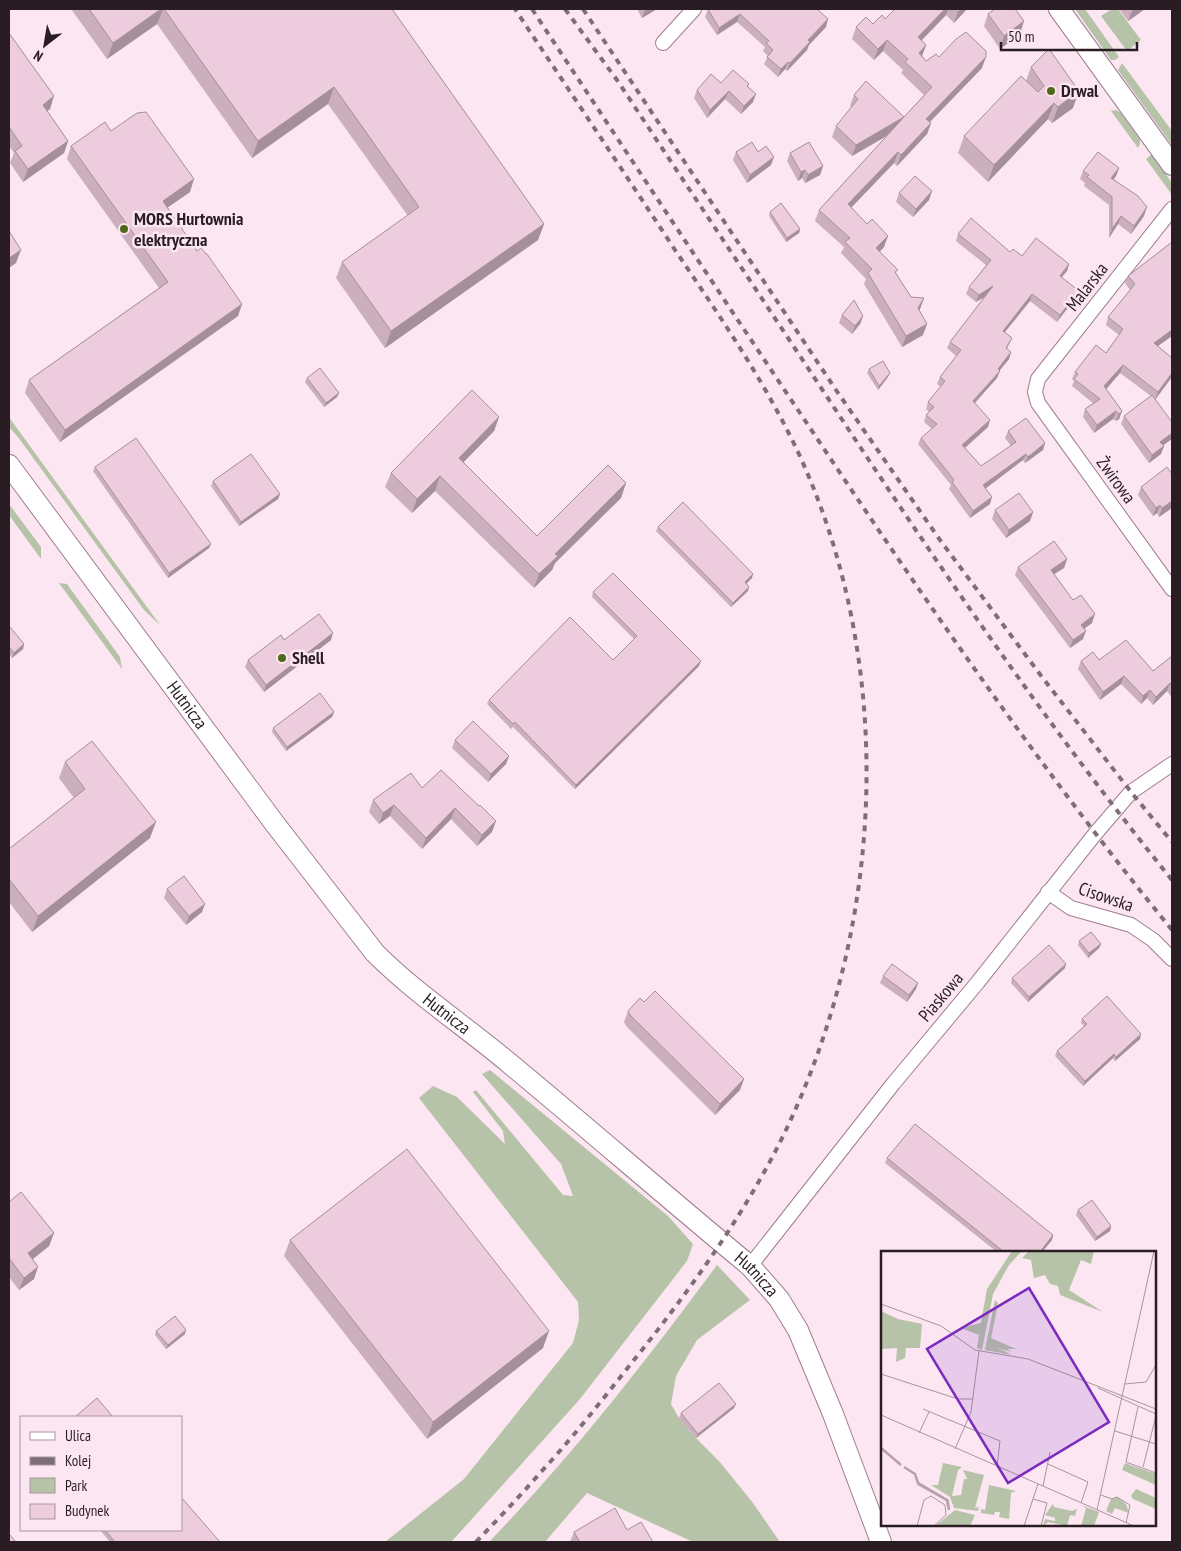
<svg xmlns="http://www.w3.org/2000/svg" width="1181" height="1551" font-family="'PT Sans Narrow',sans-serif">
<rect width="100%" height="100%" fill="#fce6f2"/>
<g fill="#b7c3a8">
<path d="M1075 9H1085L1119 57 1115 60H1111Z"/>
<path d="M1112 9H1118L1141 40 1127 51 1101 16Z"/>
<path d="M1122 63 1172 131V145L1118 70Z"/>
<path d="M1116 110 1121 113 1140 140V144L1138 148 1111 111Z"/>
<path d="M1152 154 1172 183V195L1146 159Z"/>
<path d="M9 416 11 420 160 625 144 610 18 437 9 427Z"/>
<path d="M9 504 41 547V559L9 515Z"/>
<path d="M59 583 67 584 120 657 122 669Z"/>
<path d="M490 1070 668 1216 693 1244 687 1261 580 1399 453 1540 451 1542H385L464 1479 573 1343 579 1320 578 1302 419 1098 433 1086 457 1097 505 1144 503 1131 473 1092 476 1090 563 1195 573 1196 561 1164 482 1074Z"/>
<path d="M717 1265 750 1300 697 1340 676 1376 671 1404 679 1418 696 1438 719 1461 753 1503 780 1542H693L587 1493 545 1542H489C572 1456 646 1361 717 1265Z"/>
</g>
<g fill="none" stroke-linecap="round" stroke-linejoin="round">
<g stroke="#9e7e90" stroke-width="16">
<g id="street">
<path d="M663 43 694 9"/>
<path d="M1172 209 1038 379 1035 392 1038 403 1172 589"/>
<path d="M1048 892 1071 908 1131 925 1153 940 1172 959"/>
<path d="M750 1266 893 1084 978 982 1095 834 1131 792 1172 764"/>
</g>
</g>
<g stroke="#9e7e90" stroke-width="22">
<g id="secondary">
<path d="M1059 9 1172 165"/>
<path id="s1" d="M9 465 275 824 375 953C416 994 465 1026 509 1063 590 1130 669 1199 750 1266L779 1299 798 1330 833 1414 881 1542"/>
</g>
</g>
<use href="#street" stroke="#fff" stroke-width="14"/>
<use href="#secondary" stroke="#fff" stroke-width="20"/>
<g stroke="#7e6e77" stroke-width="4" stroke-dasharray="6 6" stroke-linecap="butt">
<path d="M532 9C621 144 710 279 800 413 918 590 1037 765 1172 930"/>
<path d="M565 9 617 80C691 192 765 303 839 415 944 574 1052 732 1172 880"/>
<path d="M583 9 836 390 940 540 1039 673 1131 792 1172 842"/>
<path d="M476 1542C498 1519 520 1496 541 1472 577 1433 609 1391 642 1350 691 1288 737 1224 774 1154 885 940 900 672 798 452 764 380 719 315 675 250 622 169 568 89 515 9"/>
</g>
</g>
<g fill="#cbafbe">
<path d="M71 9H392L544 224 538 240 385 348 336 278 342 262 408 216 328 104 252 158 157 24 107 59Z"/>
<path d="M637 9H657L642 18Z"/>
<path d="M708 9 826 27 809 45 807 50 787 71 785 69 778 77 764 64 768 56 763 51 765 47 737 22 717 35 705 17Z"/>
<path d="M895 9H967L954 23 946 15 922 40 926 45 922 56 926 61 939 57 982 68 930 122 931 123 927 134 897 166 894 163 851 208 884 247 880 252 896 274 911 297 924 298 919 311 923 335 902 347 864 284 866 279 841 253 844 247 815 221 819 210 887 136 852 156 832 137 836 126 852 107 850 106 854 95 904 117 924 95 901 73 903 70 883 51 874 60 852 39 856 27 873 24 885 19Z"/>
<path d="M1119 9H1145L1128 21Z"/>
<path d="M988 14 1020 34 1000 49 984 26Z"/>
<path d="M9 33 50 109 47 111 68 141 64 153 23 182 10 163 14 153 9 146Z"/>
<path d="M1031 67 1073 108 1052 123 1048 119 988 182 958 153 964 136 1026 81Z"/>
<path d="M721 83 749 84 748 87 753 102 741 114 725 99 707 118 694 98 697 90Z"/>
<path d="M111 131 190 192 167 208 197 251 242 304 238 316 60 442 25 393 29 380 159 288 67 159 71 146Z"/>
<path d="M736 152H758L771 165 747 183 733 160Z"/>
<path d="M790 153 823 166 820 175 805 183 802 178 798 181 787 161Z"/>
<path d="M1119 168 1116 176 1114 179 1144 216 1131 234 1118 224 1109 238V205L1084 186 1085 183 1080 179 1083 171Z"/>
<path d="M932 191 929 200 913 217 896 202 899 193Z"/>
<path d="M770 212 800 229 799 233 786 242 769 216Z"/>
<path d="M958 234 1022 256 1069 264 1067 271 1061 277 1079 291 1076 297 1057 322 1030 301 1005 332 1012 338 1007 349 1011 352 1009 359 999 371 997 378 975 403 988 427 965 448 981 466 1011 446 1005 438 1008 431 1045 443 1043 450 1025 463 1023 460 986 488 990 504 970 518 949 489 951 485 918 444 921 438 932 429 924 422 926 415 929 412 926 409 928 402 941 387 937 384 940 377 956 356 947 348 950 342 985 297 976 302 966 294 969 287 986 265 956 241Z"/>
<path d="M1172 242V336L1158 346 1172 358 1156 399 1164 446 1161 454 1149 463 1121 424 1124 416 1151 396 1120 373 1106 389 1122 411 1119 419 1116 421 1113 419 1094 433 1083 417 1085 409 1093 403 1072 386 1074 381 1072 379 1075 372 1106 353 1119 335 1106 325 1108 317 1130 290 1125 283 1128 276Z"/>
<path d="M842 315 863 316 860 324 852 334 839 323Z"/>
<path d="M869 369 888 377 878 390 867 373Z"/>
<path d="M307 378 339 393 337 397 324 407 305 382Z"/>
<path d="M499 417 494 431 463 462 537 536 626 483 621 498 555 563 552 570 534 588 435 491 412 513 385 487 391 473Z"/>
<path d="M95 467 211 544 209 548 168 578 93 471Z"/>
<path d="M213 481 280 494 278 499 239 526 211 486Z"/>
<path d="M1141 487 1172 508 1159 517 1157 513 1153 516 1138 495Z"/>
<path d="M995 510 1033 512 1030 521 1006 538 992 519Z"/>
<path d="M658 527 752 578 746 584 748 591 731 607 656 531Z"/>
<path d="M1067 559 1064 568 1054 574 1073 600 1092 623 1084 629 1083 639 1070 648 1015 575 1018 567Z"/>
<path d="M593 592 699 666 575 789 513 727 511 729 487 704 489 700 613 660 634 639 592 597Z"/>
<path d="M9 628 24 644 23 649 12 658 9 653Z"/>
<path d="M284 640H331L264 692 245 667 248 660Z"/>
<path d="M1172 656V698L1167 691 1153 705 1147 698 1141 704 1121 684 1100 700 1078 669 1081 661 1099 660 1153 671Z"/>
<path d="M334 712 332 717 286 751 272 732 273 728Z"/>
<path d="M455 740 509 756 506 764 488 782 452 748Z"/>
<path d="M65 762 150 838 32 932 9 902V849L74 798 59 778Z"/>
<path d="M441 770 492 832 477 846 451 819 422 849 390 816 379 824 369 812 373 800 422 788Z"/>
<path d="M167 889 202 912 186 925 164 898Z"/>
<path d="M1079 941 1101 944 1099 948 1088 958 1078 945Z"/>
<path d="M1065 968 1028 1002 1011 983 1012 978Z"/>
<path d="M883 976 918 983 916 989 907 1002 880 983Z"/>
<path d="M628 1011 740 1090 715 1115 626 1026 624 1022Z"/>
<path d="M1082 1019 1140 1039 1115 1061 1113 1058 1083 1086 1055 1056 1057 1051 1084 1026 1081 1023Z"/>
<path d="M887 1158 1053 1235 1052 1240 1042 1252H997L885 1163Z"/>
<path d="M9 1202 54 1233 49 1246 33 1259 34 1279 19 1290 9 1277Z"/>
<path d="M1078 1210 1111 1226 1110 1231 1095 1241 1076 1215Z"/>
<path d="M290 1240 543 1348 427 1439 284 1256Z"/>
<path d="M156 1331 185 1334 166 1349 155 1335Z"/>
<path d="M734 1408 696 1438 679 1418 681 1413Z"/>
<path d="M100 1530H181L220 1542H110Z"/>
<path d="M627 1530 653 1542H570L574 1532Z"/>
</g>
<g fill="#a58f9b">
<path d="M161 9H163L157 24 107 59 113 43Z"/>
<path d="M647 9H657L642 18 645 10Z"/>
<path d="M945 9H948L946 15 914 48 918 37Z"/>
<path d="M961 9H967L954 23 958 12Z"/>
<path d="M1133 9H1145L1128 21Z"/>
<path d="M740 14 737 22 717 35 719 28Z"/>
<path d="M828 19 826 27 809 45 807 50 787 71 790 63 808 40Z"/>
<path d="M1024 21 1020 34 1000 49 1004 36Z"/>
<path d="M887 40 883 51 874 60 878 49Z"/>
<path d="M926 45 922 56 914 64 919 53Z"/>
<path d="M986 57 982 68 922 130 926 119Z"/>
<path d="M788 62 785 69 778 77 781 69Z"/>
<path d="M334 87 328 104 252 158 258 141Z"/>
<path d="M729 91 725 99 707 118 710 110Z"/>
<path d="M1079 91 1073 108 1052 123 1058 107Z"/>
<path d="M756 94 753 102 741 114 744 106Z"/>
<path d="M54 96 50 109 38 117 43 105Z"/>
<path d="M1054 103 1048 119 988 182 994 165Z"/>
<path d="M904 117 900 128 852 156 856 145Z"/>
<path d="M931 123 927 134 897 166 901 155Z"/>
<path d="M68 141 64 153 23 182 28 169Z"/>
<path d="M898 152 894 163 844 215 848 204Z"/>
<path d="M774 157 771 165 747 183 750 175Z"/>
<path d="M823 166 820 175 805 183 808 175Z"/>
<path d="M1119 168 1116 176 1108 186 1111 178Z"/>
<path d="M805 170 802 178 798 181 801 172Z"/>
<path d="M194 179 190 192 158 214 163 201Z"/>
<path d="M932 191 929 200 913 217 916 209Z"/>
<path d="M1147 207 1144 216 1131 234 1134 226Z"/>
<path d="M1121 216 1118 224 1109 238 1112 229Z"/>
<path d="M544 224 538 240 385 348 391 331Z"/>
<path d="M800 229 799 233 786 242 787 238Z"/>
<path d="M888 236 884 247 872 259 876 248Z"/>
<path d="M21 250 16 263 9 268V258Z"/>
<path d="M1069 264 1067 271 1057 283 1060 276Z"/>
<path d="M993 286 991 293 976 302 979 295Z"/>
<path d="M1079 291 1076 297 1057 322 1060 315Z"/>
<path d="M1032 294 1030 301 1000 338 1003 331Z"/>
<path d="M924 298 920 309 913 319 918 308Z"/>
<path d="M242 304 238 316 60 442 65 430Z"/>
<path d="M863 316 860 324 852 334 855 326Z"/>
<path d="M927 324 923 335 902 347 906 336Z"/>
<path d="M1172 330V336L1151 351 1154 343Z"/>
<path d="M1011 352 1009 359 996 375 1000 371 997 378 970 408 973 401Z"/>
<path d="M1123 365 1120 373 1102 394 1104 386Z"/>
<path d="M890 373 888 377 878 390 879 386Z"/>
<path d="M1172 373V377L1155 400 1158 392Z"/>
<path d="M339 393 337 397 324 407 326 403Z"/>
<path d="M1116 411 1113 419 1094 433 1097 425Z"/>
<path d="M1122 411 1119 419 1116 421 1119 414Z"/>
<path d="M499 417 494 431 454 472 459 458Z"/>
<path d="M990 420 988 427 960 452 962 445Z"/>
<path d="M1172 433V439L1158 449 1160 442Z"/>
<path d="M1045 443 1043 450 1025 463 1028 457Z"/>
<path d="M1164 446 1161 454 1149 463 1152 455Z"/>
<path d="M1026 454 1023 460 981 492 983 485Z"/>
<path d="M440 476 435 491 412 513 417 499Z"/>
<path d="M626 483 621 498 555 563 552 570 534 588 539 574 555 554Z"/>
<path d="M280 494 278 499 239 526 241 522Z"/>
<path d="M992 497 990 504 970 518 973 511Z"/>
<path d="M1172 501V508L1159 517 1162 508Z"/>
<path d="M1160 505 1157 513 1153 516 1156 508Z"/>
<path d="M1033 512 1030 521 1006 538 1009 530Z"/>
<path d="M211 544 209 548 168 578 169 573Z"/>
<path d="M1067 559 1064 568 1048 578 1051 570Z"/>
<path d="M753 574 752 578 743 587 745 582Z"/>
<path d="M749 587 748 591 731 607 733 603Z"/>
<path d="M1095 614 1092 623 1078 633 1081 625Z"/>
<path d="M1086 631 1083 639 1070 648 1073 640Z"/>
<path d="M333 633 331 640 264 692 266 685Z"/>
<path d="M24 644 23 649 12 658 14 653Z"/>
<path d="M701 661 699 666 575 789 576 785Z"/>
<path d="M1124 676 1121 684 1100 700 1103 692Z"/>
<path d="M1170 683 1167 691 1153 705 1156 697Z"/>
<path d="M1150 690 1147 698 1141 704 1143 696Z"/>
<path d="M334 712 332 717 286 751 287 747Z"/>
<path d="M509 756 506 764 488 782 491 774Z"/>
<path d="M394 805 390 816 379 824 383 813Z"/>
<path d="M455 808 451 819 422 849 426 838Z"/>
<path d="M496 821 492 832 477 846 482 835Z"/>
<path d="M156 822 150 838 32 932 38 916Z"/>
<path d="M205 904 202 912 186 925 189 916Z"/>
<path d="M1101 944 1099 948 1088 958 1089 953Z"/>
<path d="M1066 964 1065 968 1028 1002 1029 997Z"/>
<path d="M918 983 916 989 907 1002 909 995Z"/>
<path d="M1141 1034 1140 1039 1115 1061 1116 1057Z"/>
<path d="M1114 1054 1113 1058 1083 1086 1085 1081Z"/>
<path d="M744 1079 740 1090 715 1115 720 1104Z"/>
<path d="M1111 1226 1110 1231 1095 1241 1097 1237Z"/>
<path d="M54 1233 49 1246 24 1266 28 1253Z"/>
<path d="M1053 1235 1052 1240 1042 1252H1040Z"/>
<path d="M38 1267 34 1279 19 1290 24 1278Z"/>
<path d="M186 1330 185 1334 166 1349 168 1345Z"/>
<path d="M549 1331 543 1348 427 1439 433 1422Z"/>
<path d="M736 1404 734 1408 696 1438 698 1434Z"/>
</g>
<g fill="#ecccdd" stroke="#a58f9b">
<path d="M89 9H161L113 43Z"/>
<path d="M164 9H392L544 224 391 331 342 262 419 207 334 87 258 141Z"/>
<path d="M708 9H817L828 19 808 40 810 42 790 63 788 62 781 69 767 57 773 50 766 43 769 41 740 14 719 28Z"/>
<path d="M895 9H945L918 37 926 45 919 53 926 61 936 54 939 57 956 39 966 32 986 51V57L926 119 931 123 901 155 898 152 848 204 867 224 872 219 888 236 876 248 898 270 895 272 911 297 924 298 918 308 927 324 906 336 868 273 872 269 845 242 850 238 819 210 904 117 856 145 836 126 858 99 854 95 866 81 904 117 932 87 905 62 908 59 887 40 878 49 856 27 866 17 873 24 882 15 885 19Z"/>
<path d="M955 9H961L958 12Z"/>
<path d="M995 9H1015L1024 21 1004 36 988 14Z"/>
<path d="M9 33 54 96 43 105 68 141 28 169 15 151 22 146 9 127Z"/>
<path d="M1049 49 1079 91 1058 107 1054 103 994 165 964 136 1021 76 1038 92 1044 86 1031 67Z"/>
<path d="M733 70 749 84 747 86 756 94 744 106 729 91 710 110 697 90 711 74 721 83Z"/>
<path d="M146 112 194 179 163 201 197 251 201 248 206 254H207L242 304 65 430 29 380 168 282 71 146 105 122 111 131 137 113Z"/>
<path d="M752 142 758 152 766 146 774 157 750 175 736 152Z"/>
<path d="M809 142 823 166 808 175 805 170 801 172 790 153Z"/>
<path d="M1098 152 1119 168 1111 178 1138 196 1147 207 1134 226 1121 216 1112 229V197L1087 177 1089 175 1083 171Z"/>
<path d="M915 176 932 191 916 209 899 193Z"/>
<path d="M781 203 800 229 787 238 770 212Z"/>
<path d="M971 218 1010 252 1013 249 1022 256 1036 238 1069 264 1060 276 1079 291 1060 315 1032 294 1003 331 1012 338 1006 348 1011 352 998 369 1000 371 973 401 990 420 962 445 981 466 1016 442 1008 431 1026 418 1045 443 1028 457 1026 454 983 485 992 497 973 511 952 482 954 480 921 438 937 424 926 415 934 407 928 402 945 381 940 377 961 350 950 342 993 286 979 295 969 287 991 260 958 234Z"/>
<path d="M9 231 21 250 9 258Z"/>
<path d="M1172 242V330L1154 343 1172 358V373L1158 392 1123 365 1104 386 1122 411 1119 414 1116 411 1097 425 1085 409 1100 399 1074 379 1078 374 1075 372 1096 345 1106 353 1123 329 1108 317 1135 284 1128 276Z"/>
<path d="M854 300 863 316 855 326 842 315Z"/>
<path d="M883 361 890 373 879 386 869 369Z"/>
<path d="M320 368 339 393 326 403 307 378Z"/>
<path d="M472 390 499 417 459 458 537 536 608 465 626 483 555 554 558 556 539 574 440 476 417 499 391 473Z"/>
<path d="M1152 395 1172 422V433L1160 442 1164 446 1152 455 1124 416Z"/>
<path d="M136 438 211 544 169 573 95 467Z"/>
<path d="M251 454 280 494 241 522 213 481Z"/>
<path d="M1167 467 1172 474V501L1162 508 1160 505 1156 508 1141 487Z"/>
<path d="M1019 493 1033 512 1009 530 995 510Z"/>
<path d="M683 502 753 574 745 582 749 587 733 603 658 527Z"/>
<path d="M1054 541 1067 559 1051 570 1073 600 1081 595 1095 614 1081 625 1086 631 1073 640 1018 567Z"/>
<path d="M613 573 701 661 576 785 515 722 513 724 489 700 570 617 613 660 637 636 593 592Z"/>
<path d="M319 614 333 633 266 685 248 660 281 635 284 640Z"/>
<path d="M10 627 24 644 14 653 9 647V628Z"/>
<path d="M1126 640 1153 671 1172 656V686L1170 683 1156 697 1150 690 1143 696 1124 676 1103 692 1081 661 1093 652 1099 660Z"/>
<path d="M320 693 334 712 287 747 273 728Z"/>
<path d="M473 721 509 756 491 774 455 740Z"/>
<path d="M92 741 156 822 38 916 9 879V849L85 789 65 762Z"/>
<path d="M441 770 479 806 480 805 496 821 482 835 455 808 426 838 394 805 383 813 373 800 411 773 422 788Z"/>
<path d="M184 876 205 904 189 916 167 889Z"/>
<path d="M1091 932 1101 944 1089 953 1079 941Z"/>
<path d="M1049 945 1066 964 1029 997 1012 978Z"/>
<path d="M892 964 918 983 909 995 883 976Z"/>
<path d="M655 991 744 1079 720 1104 630 1015 628 1011 640 998 644 1002Z"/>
<path d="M1107 996 1141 1034 1116 1057 1114 1054 1085 1081 1057 1051 1087 1024 1082 1019Z"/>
<path d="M915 1124 1053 1235 1040 1252H1004L887 1158Z"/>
<path d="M407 1149 549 1331 433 1422 290 1240Z"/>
<path d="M21 1192 54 1233 28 1253 38 1267 24 1278 9 1258V1202Z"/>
<path d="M1092 1200 1111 1226 1097 1237 1078 1210Z"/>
<path d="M175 1316 186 1330 168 1345 156 1331Z"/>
<path d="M719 1383 736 1404 698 1434 681 1413Z"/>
<path d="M97 1398 113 1417H75Z"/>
<path d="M181 1497 220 1542H115L105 1530H181Z"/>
<path d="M615 1508 627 1530 641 1522 653 1542H580L574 1532Z"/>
<path d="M9 1534 16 1542H9Z"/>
</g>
<g fill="#4f681a" stroke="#fce6f2" stroke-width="2">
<circle cx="1051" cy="91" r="5"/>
<circle cx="124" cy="229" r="5"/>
<circle cx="282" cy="658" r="5"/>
</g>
<g text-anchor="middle" stroke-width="5" stroke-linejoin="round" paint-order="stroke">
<g font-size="18" font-weight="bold" fill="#291c23" stroke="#fce6f2" text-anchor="start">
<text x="1061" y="97">Drwal</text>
<text x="134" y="225">MORS Hurtownia<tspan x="134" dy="21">elektryczna</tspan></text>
<text x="292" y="664">Shell</text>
</g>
<g font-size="18" fill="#291c23" stroke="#fce6f2">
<text transform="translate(1087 287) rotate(-52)" y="6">Malarska</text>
<text transform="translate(1116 480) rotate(54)" y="6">Żwirowa</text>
<text dy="6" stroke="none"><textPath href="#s1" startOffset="299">Hutnicza</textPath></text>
<text transform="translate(1106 897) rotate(19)" y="6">Cisowska</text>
<text transform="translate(941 997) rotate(-50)" y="6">Piaskowa</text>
<text dy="6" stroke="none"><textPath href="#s1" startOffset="704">Hutnicza</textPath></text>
<text dy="6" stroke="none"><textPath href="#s1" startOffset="1109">Hutnicza</textPath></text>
</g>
</g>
<g transform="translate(881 1251)">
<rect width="275" height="275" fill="#fce6f2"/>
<path d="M131 0H141L128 14 112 43 101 99 96 97 98 84 80 77 100 72 106 38ZM148 0H213L210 13 200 9 188 39 222 61 179 44 177 35 169 33 164 24 153 27 150 9 141 7ZM114 49 117 52 110 87 135 98H126L131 101 117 97 131 104 104 99ZM0 60 17 68 41 73 39 97H25L24 107 15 111 16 97 0 98ZM62 212 81 216 77 219 71 245 80 244 83 228H86L82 219 103 224 94 257 98 256 97 260 73 257 69 246 50 234H57ZM244 212 275 223V234L241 219ZM108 234 135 240 130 242 128 268 118 266 119 261H114L113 264 100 262V258L104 259ZM255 238 275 247V258L252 248 250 245ZM236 246 245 253 248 262 234 257 231 263 225 260 230 248ZM172 253 173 256 191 260 196 258 194 265 189 264 186 275 167 271 162 275 164 268 174 270V267L164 264ZM200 254 218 261 213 275H200L205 257Z" fill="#b7c3a8"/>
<path d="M36 230 68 249 69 259 65 250 36 234Z" fill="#b7c3a8"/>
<path d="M74 259 94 264 89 275H54Z" fill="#b7c3a8"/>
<path fill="none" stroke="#bb9dae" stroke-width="2.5" d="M0 197 20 214M23 216 34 223 37 232 66 249 68 259"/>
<path fill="none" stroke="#a8959f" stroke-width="1" d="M0 53 60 75 94 99 147 108 275 158M0 123 77 148H91M244 133 265 131 275 114M217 137 275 163M257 156 245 211 275 222M42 158 119 190 116 216M0 164 253 275M234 180 275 193M38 182 48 161M74 198 90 161 98 100M167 213 207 231 200 252M262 216 275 165M162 235 169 201M220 244 231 248 236 246 249 254 245 272M152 248 166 252 160 275M216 259 273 0M36 275 43 249 50 245 64 254 65 264 53 275M143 275 157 233"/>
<path fill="#7b2cbf" fill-opacity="0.15" stroke="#7b2cbf" stroke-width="2.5" d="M148 37 228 171 127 232 46 98Z"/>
<rect width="275" height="275" fill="none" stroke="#291c23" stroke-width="2.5"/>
</g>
<rect width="1181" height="1551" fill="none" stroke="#291c23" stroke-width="20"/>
<rect x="20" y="1416" width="162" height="115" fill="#fce6f2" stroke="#a8959f"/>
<rect x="30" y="1432" width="25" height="8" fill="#ffffff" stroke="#a8959f"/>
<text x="65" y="1441" font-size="15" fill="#291c23">Ulica</text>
<rect x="30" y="1457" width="25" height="8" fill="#7e6e77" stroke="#a8959f"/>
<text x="65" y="1466" font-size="15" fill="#291c23">Kolej</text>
<rect x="30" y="1478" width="25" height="15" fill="#b7c3a8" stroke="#a8959f"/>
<text x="65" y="1491" font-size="15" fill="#291c23">Park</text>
<rect x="30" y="1504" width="25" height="15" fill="#ecccdd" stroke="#a8959f"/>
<text x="65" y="1516" font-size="15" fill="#291c23">Budynek</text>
<g transform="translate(45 45) rotate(211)" stroke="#fce6f2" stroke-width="4" paint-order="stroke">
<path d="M0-4L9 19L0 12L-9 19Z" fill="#291c23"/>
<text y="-8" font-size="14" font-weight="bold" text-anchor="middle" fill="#291c23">N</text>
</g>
<path d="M1001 42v8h136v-8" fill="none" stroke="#291c23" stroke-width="2.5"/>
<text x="1008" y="42" font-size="15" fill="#291c23" stroke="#fce6f2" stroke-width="4" paint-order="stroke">50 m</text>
</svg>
